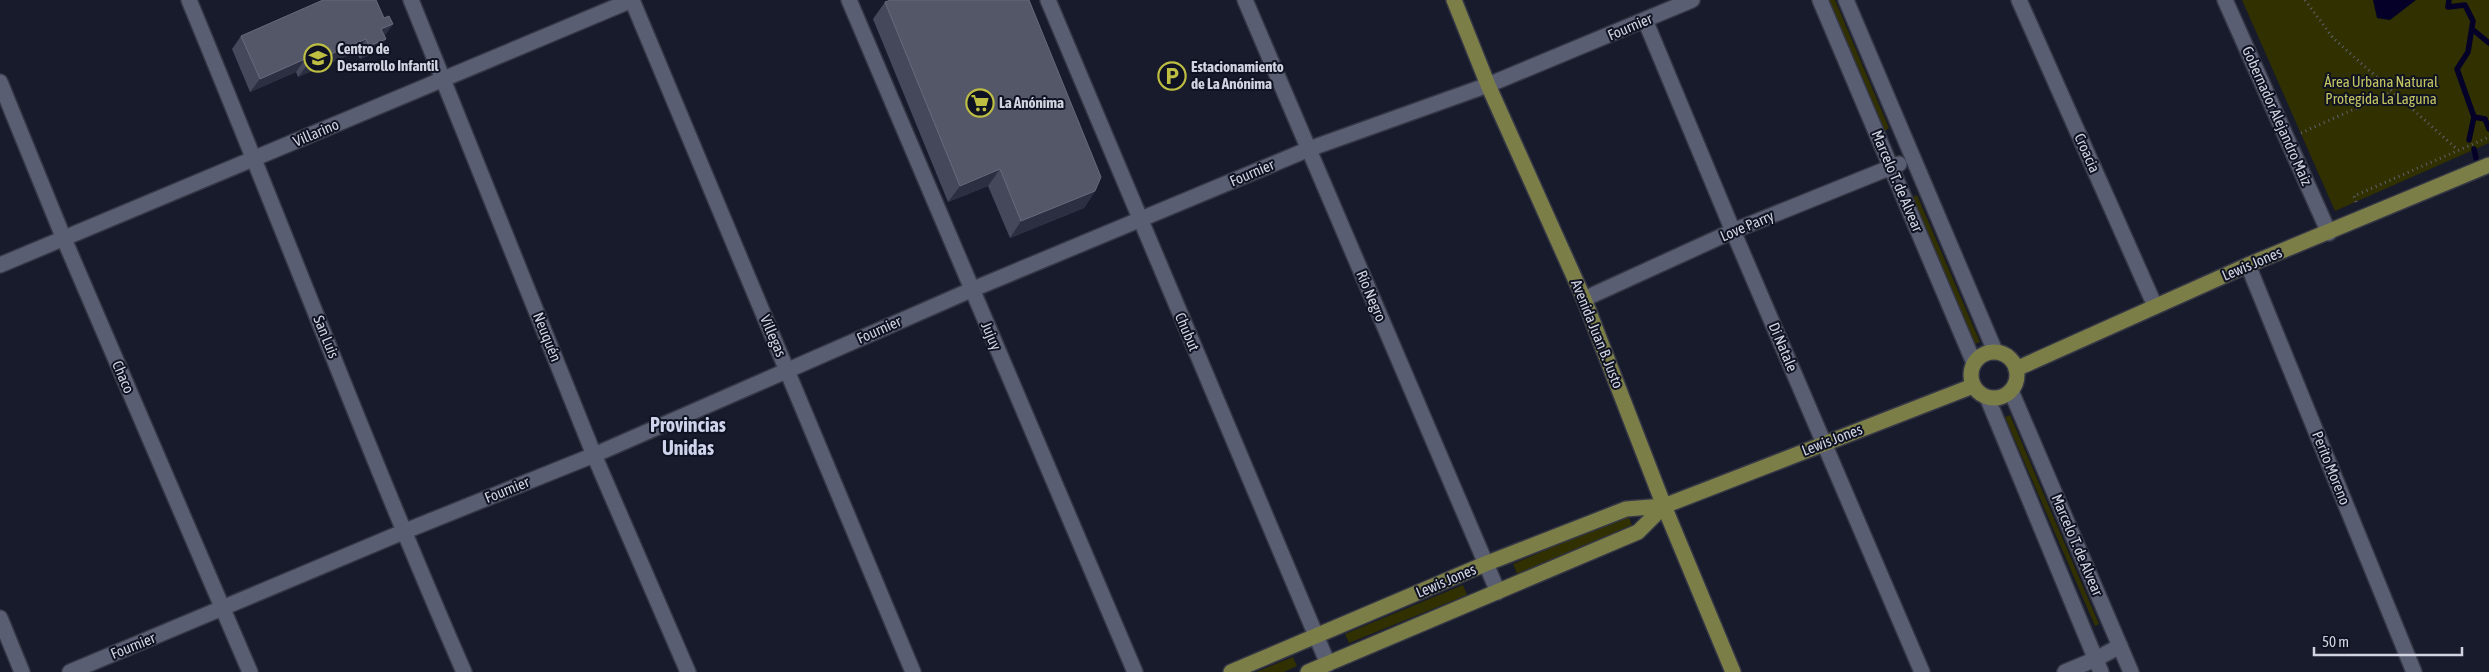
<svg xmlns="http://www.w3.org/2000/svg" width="2489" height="672" font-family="'Asap Condensed',sans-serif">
<rect width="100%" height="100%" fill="#181b2c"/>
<g fill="#303001">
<path d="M1829 0H1835L1889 128 1885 131Z"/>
<path d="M2242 0H2489V143L2335 211Z"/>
<path d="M1917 195 1980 342 1975 344 1913 197Z"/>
<path d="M2010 415 2099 624 2095 626 2005 417Z"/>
<path d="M1628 515 1632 525 1517 574 1513 564Z"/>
<path d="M1463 585 1467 595 1349 643 1345 634Z"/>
<path d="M1293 657 1297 666 1284 672H1256Z"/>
</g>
<path fill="#040028" d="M2373 0H2416L2390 20 2377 18Z"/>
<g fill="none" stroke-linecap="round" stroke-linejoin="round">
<g stroke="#040028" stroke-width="5.5">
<path d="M2449 0 2448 7 2465 5 2473 21 2468 52 2457 69 2474 117 2469 140"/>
<path d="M2472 29 2489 43"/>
<path d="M2474 117 2485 119 2489 129"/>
<path d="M2474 149 2476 158"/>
</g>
<g stroke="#353745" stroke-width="18">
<g id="minor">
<path d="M189 0C282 224 367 450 464 672"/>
<path d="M411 0 594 455 688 672"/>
<path d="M632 0 913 672"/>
<path d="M849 0 1135 672"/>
<path d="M1048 0 1328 664"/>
<path d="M1245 0 1498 592"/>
<path d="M1820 0 1974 363"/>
<path d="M1846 0 1995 351"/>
<path d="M2019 0 2155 306"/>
<path d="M2225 0 2329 233"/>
<path d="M1645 20 1733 231 1922 672"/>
<path d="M0 82 64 239 250 672"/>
<path d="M0 265 632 0"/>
<path d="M2248 265 2414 672"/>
<path d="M1584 299 1733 231 1899 164"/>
<path d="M2011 391 2131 672"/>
<path d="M1987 397 2101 672"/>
<path d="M0 618 22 672"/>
<path d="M70 672 403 532 594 455 971 290 1309 149 1488 85 1692 0"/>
<path d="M2065 672 2096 659 2120 646"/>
</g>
</g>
<g stroke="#353745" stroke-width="18">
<g id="major">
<path d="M1454 0 1488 85 1584 299 1664 506 1733 672"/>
<circle cx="1994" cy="375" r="23"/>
<path d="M2016 369 2248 265 2489 165"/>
<path d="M1231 672 1485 564 1626 509 1664 506 1973 386"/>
<path d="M1308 672 1638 532 1664 506"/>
</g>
</g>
<g stroke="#606372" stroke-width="3" stroke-dasharray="1 4" stroke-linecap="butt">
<path d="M2305 0 2333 38 2458 150"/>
<path d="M2301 133 2392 92"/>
<path d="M2356 202 2354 196 2489 137"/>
</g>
<use href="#minor" stroke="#5a5e73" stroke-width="15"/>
<use href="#major" stroke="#7c7e48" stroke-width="15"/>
</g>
<g fill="#44485a">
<path d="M885 2 1095 191 1084 208 1010 238 988 186 948 202 873 19Z"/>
<path d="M393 24 384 36 386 39 377 52 360 59 356 52 298 77 296 72 250 92 232 49 241 36Z"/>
</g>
<g fill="#2c2f42">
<path d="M393 24 384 37 381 29Z"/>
<path d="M366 39 356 52 298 77 308 64Z"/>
<path d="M386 39 377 52 360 59 369 46Z"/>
<path d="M305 59 296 72 250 92 260 79Z"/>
<path d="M1000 169 988 186 948 202 960 186Z"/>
<path d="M1095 191 1084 208 1010 238 1021 221Z"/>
</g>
<g fill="#535768" stroke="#676a7b">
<path d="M323 0H376L384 18 389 16 393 24 381 29 386 39 369 46 366 39 308 64 305 59 260 79 241 36Z"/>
<path d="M891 0H1029L1101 177 1095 191 1021 221 1000 169 960 186 885 2Z"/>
</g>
<defs>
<g id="school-ring" transform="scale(1.4375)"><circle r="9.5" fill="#0f1222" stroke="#bebf42" stroke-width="1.5"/><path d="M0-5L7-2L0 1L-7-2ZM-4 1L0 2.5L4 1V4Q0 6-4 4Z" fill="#bebf42"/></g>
<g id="parking-ring" transform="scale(1.4375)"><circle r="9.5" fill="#0f1222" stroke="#bebf42" stroke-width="1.5"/><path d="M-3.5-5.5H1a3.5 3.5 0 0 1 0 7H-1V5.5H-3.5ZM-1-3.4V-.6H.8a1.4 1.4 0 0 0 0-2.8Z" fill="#bebf42"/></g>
<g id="supermarket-ring" transform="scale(1.4375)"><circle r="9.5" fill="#0f1222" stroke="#bebf42" stroke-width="1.5"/><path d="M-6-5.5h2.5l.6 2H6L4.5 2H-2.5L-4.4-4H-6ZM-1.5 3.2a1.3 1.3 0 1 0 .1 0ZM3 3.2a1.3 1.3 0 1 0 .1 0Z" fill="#bebf42"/></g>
</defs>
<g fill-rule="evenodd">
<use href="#school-ring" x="318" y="58"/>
<use href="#parking-ring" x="1172" y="76"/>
<use href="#supermarket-ring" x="980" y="103"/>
</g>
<g text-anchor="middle" stroke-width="4" stroke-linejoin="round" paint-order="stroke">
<g font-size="15" fill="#d1d4e0" stroke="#0f1222">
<text transform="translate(1630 27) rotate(-23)" y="5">Fournier</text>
<text transform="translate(2277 116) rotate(66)" y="5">Gobernador Alejandro Maiz</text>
<text transform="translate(316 133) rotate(-23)" y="5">Villarino</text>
<text transform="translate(2087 153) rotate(66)" y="5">Croacia</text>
<text transform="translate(1252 173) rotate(-23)" y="5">Fournier</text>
<text transform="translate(1897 181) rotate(67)" y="5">Marcelo T. de Alvear</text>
<text transform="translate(1747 226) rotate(-23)" y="5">Love Parry</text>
<text transform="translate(2252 264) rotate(-23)" y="5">Lewis Jones</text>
<text transform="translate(1371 296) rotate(67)" y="5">Río Negro</text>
<text transform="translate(879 330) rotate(-24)" y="5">Fournier</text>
<text transform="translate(1187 332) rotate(67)" y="5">Chubut</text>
<text transform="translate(1597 334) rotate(68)" y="5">Avenida Juan B. Justo</text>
<text transform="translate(773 336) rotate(67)" y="5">Villegas</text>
<text transform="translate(991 336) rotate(67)" y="5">Jujuy</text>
<text transform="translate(326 337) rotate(68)" y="5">San Luis</text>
<text transform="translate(547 337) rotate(68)" y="5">Neuquén</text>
<text transform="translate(1783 347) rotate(67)" y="5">Di Natale</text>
<text transform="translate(123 377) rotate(67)" y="5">Chaco</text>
<text transform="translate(1832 440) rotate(-21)" y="5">Lewis Jones</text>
<text transform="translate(2331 468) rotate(68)" y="5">Perito Moreno</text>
<text transform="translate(507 490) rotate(-22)" y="5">Fournier</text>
<text transform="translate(2077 545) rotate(67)" y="5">Marcelo T. de Alvear</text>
<text transform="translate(1446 581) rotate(-23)" y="5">Lewis Jones</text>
<text transform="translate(133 646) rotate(-22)" y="5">Fournier</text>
</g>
<g font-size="15" font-weight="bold" fill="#d1d4e0" stroke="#0f1222" text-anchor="start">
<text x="337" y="54">Centro de<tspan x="337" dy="17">Desarrollo Infantil</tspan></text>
<text x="1191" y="72">Estacionamiento<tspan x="1191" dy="17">de La Anónima</tspan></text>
<text x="999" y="108">La Anónima</text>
</g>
<g font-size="15" fill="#c4c562" stroke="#0f1222">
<text x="2381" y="87">Área Urbana Natural<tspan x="2381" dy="17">Protegida La Laguna</tspan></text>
</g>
<g font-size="20" font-weight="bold" fill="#cfd4ec" stroke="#0f1222">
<text x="688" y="432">Provincias<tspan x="688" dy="23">Unidas</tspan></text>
</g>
</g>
<path d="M2314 647v8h148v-8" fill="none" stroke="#d1d4e0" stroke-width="2.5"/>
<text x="2322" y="647" font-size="15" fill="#d1d4e0" stroke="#0f1222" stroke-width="4" paint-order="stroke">50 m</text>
</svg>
